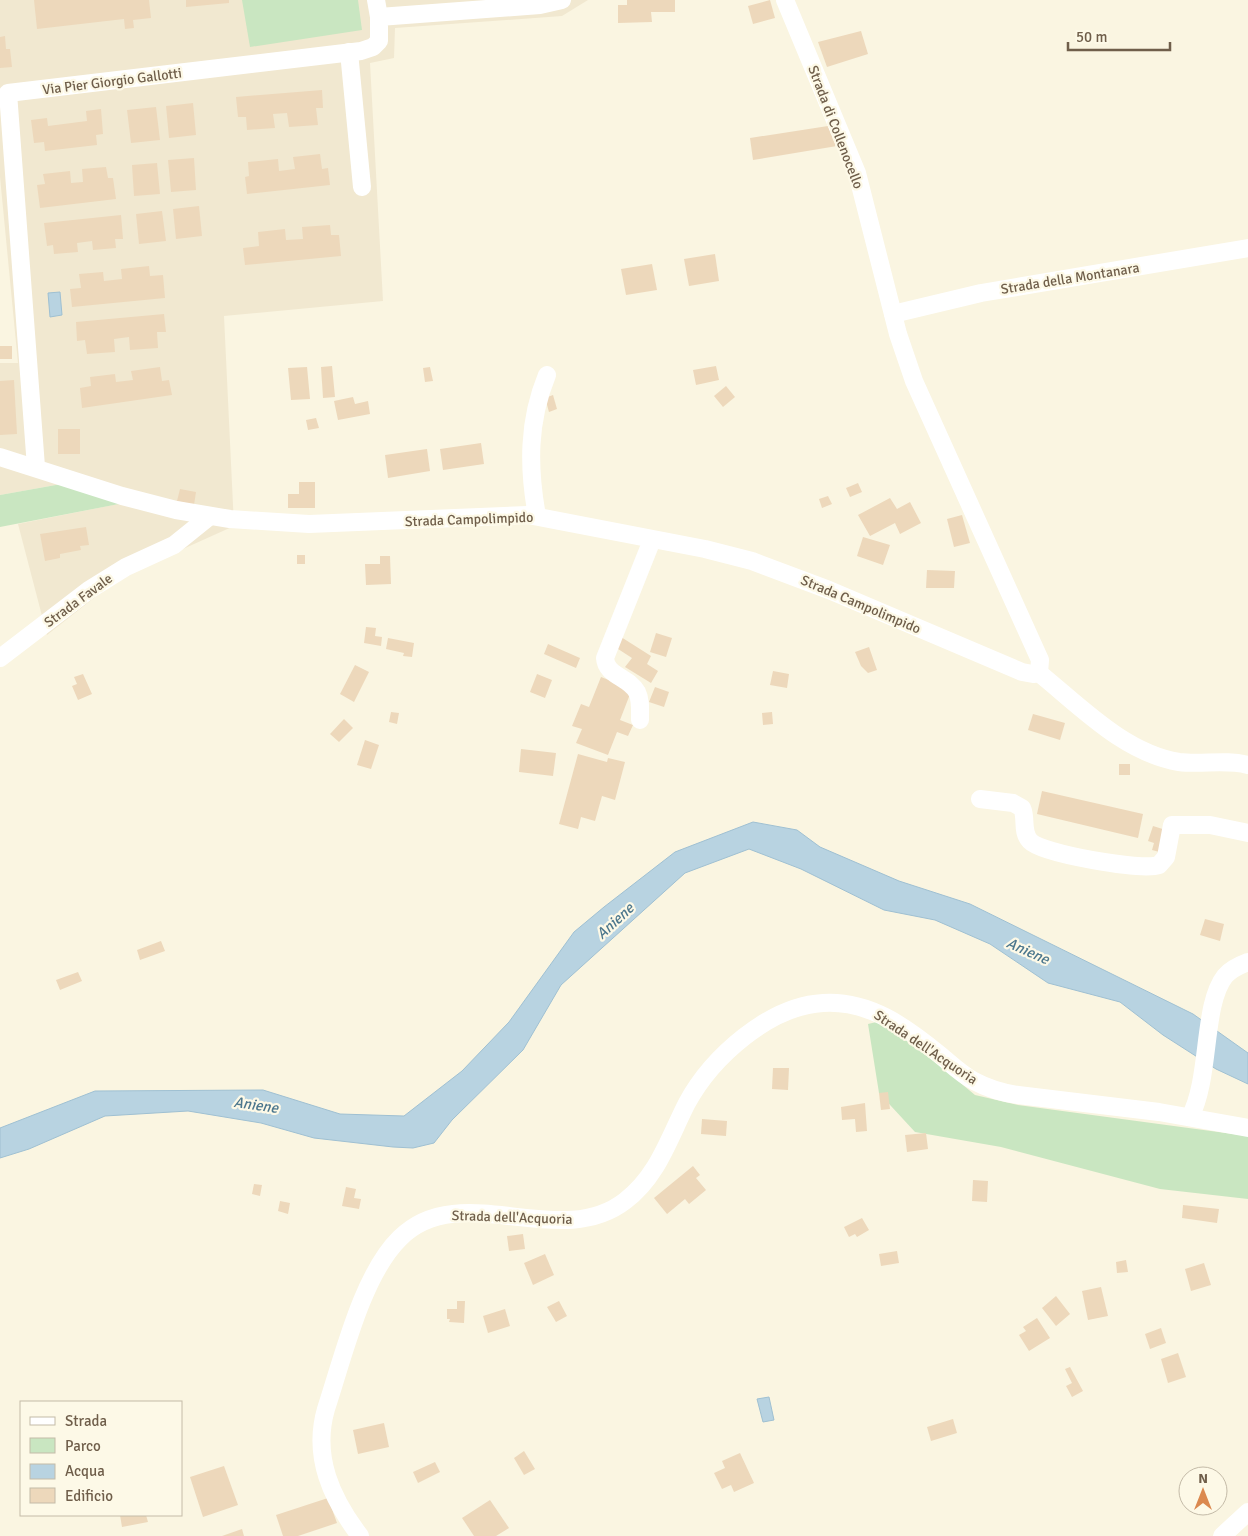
<svg xmlns="http://www.w3.org/2000/svg" width="1248" height="1536" font-family="Signika,sans-serif">
<rect width="100%" height="100%" fill="#faf5e1"/>
<path fill="#f1e8d0" d="M0 0H588L562 16 395 28 394 58 370 63 383 301 224 316 234 526 143 567 99 594 47 635 18 524 123 503 67 483 0 495V363H18L0 177Z"/>
<g fill="#c9e6c1">
<path d="M242 0H358L362 30 250 47Z"/>
<path d="M67 483 124 503 0 527V495Z"/>
<path d="M885 1020 975 1095 1018 1105 1248 1136V1199L1160 1189 1001 1147 915 1132 879 1093 868 1024Z"/>
</g>
<g fill="#b8d3e1" stroke="#9fc0d2">
<path d="M60 292 62 315 50 317 48 293Z"/>
<path d="M753 822 797 830 820 847 899 881 970 904 1193 1014 1248 1053V1084L1216 1069 1163 1035 1120 1002 1048 983 990 944 935 920 884 910 801 869 749 849 685 873 561 985 523 1050 452 1120 434 1143 413 1148 393 1147 314 1138 261 1123 188 1111 105 1116 29 1149 0 1158V1128L95 1091 263 1090 340 1114 404 1116 462 1071 509 1022 574 932 604 907 675 852Z"/>
<path d="M769 1397 774 1420 763 1422 757 1399Z"/>
</g>
<g fill="#edd8bb">
<path d="M34 0H149L151 18 133 20 134 28 125 29 124 19 37 29Z"/>
<path d="M186 0H229V3L186 7Z"/>
<path d="M627 0H675V12H651L652 22 618 23V5H627Z"/>
<path d="M770 0 775 18 753 24 748 6Z"/>
<path d="M861 31 868 54 827 67 818 42Z"/>
<path d="M5 36 6 49H10L12 67 0 68V37Z"/>
<path d="M322 90 323 108H316L318 125 289 127 287 113 273 114 275 128 247 130 246 117H238L236 97Z"/>
<path d="M193 103 196 135 169 138 166 106Z"/>
<path d="M156 107 160 140 131 143 127 110Z"/>
<path d="M101 109 103 134 96 135 97 145 45 151 44 142 34 143 31 120 47 118 48 126 87 121 86 111Z"/>
<path d="M828 126 837 146 753 160 750 138Z"/>
<path d="M320 154 322 169 328 168 330 185 247 194 245 177 249 176 248 162 278 159 279 171 295 169 293 157Z"/>
<path d="M194 158 196 190 171 192 168 160Z"/>
<path d="M157 163 160 194 134 196 132 165Z"/>
<path d="M106 167 108 178H113L116 199 40 208 37 185 45 184 43 174 70 171 71 183 83 182 82 169Z"/>
<path d="M199 206 202 236 176 239 173 209Z"/>
<path d="M162 211 166 241 139 244 136 214Z"/>
<path d="M121 215 123 239H115L116 248 93 250 92 241 77 243 78 252 54 254 53 245 47 246 44 223Z"/>
<path d="M330 225 331 235H339L341 256 245 265 243 248 259 246 258 232 285 229 286 240 303 239 302 227Z"/>
<path d="M715 254 719 281 689 286 684 259Z"/>
<path d="M652 264 657 290 626 295 621 269Z"/>
<path d="M149 266 150 276 163 275 165 298 72 307 70 289 81 288 79 274 103 272 104 281 122 279 121 269Z"/>
<path d="M164 314 166 332H157L158 348 130 350 129 337 114 339 115 352 87 354 85 340 77 341 76 322Z"/>
<rect x="0" y="346" width="12" height="13"/>
<path d="M332 366 335 397 323 398 321 367Z"/>
<path d="M716 366 719 380 696 385 693 370Z"/>
<path d="M160 367 162 381 169 380 172 395 82 408 80 388 91 386 90 377 115 374 116 382 133 380 131 371Z"/>
<path d="M307 367 310 399 291 400 288 368Z"/>
<path d="M430 367 433 381 425 382 423 368Z"/>
<path d="M14 380 17 434 0 435V381Z"/>
<path d="M726 386 735 397 723 407 714 396Z"/>
<path d="M553 395 557 409 549 412 545 398Z"/>
<path d="M353 397 355 404 368 401 370 414 338 420 334 401Z"/>
<path d="M316 418 319 428 308 430 306 420Z"/>
<rect x="58" y="429" width="22" height="25"/>
<path d="M481 443 484 464 443 470 440 449Z"/>
<path d="M427 449 430 471 388 478 385 455Z"/>
<path d="M299 482H315V508H288V494H299Z"/>
<path d="M858 483 862 492 850 497 846 488Z"/>
<path d="M180 489 196 492 194 505 177 501Z"/>
<path d="M828 496 832 504 822 508 819 499Z"/>
<path d="M890 498 897 509 910 502 921 523 900 534 895 523 870 536 858 515Z"/>
<path d="M962 515 970 543 954 547 947 519Z"/>
<path d="M86 527 89 545 80 546 81 550 60 554V558L45 561 40 534Z"/>
<path d="M863 537 890 545 883 565 857 556Z"/>
<rect x="297" y="555" width="8" height="9"/>
<path d="M380 556H390L391 584 366 585 365 564H380Z"/>
<path d="M927 570 955 571 954 588H926Z"/>
<path d="M366 627 376 628 375 636 382 637 381 646 364 643Z"/>
<path d="M656 633 672 638 666 657 650 652Z"/>
<path d="M621 637 651 656 647 664 658 671 651 683 625 667 632 658 615 647Z"/>
<path d="M388 638 414 643 412 657 403 656 404 653 386 649Z"/>
<path d="M548 644 580 658 576 668 544 654Z"/>
<path d="M869 647 877 670 868 673 861 666 855 652Z"/>
<path d="M355 665 369 672 354 702 340 694Z"/>
<path d="M773 671 789 674 787 688 770 685Z"/>
<path d="M83 674 92 694 78 700 72 686 77 684 74 677Z"/>
<path d="M537 674 552 680 545 698 530 692Z"/>
<path d="M601 677 632 689 620 720 633 725 628 736 617 732 608 755 576 743 582 729 572 726 581 704 589 707Z"/>
<path d="M655 687 669 692 664 707 649 702Z"/>
<path d="M391 712 399 713 397 724 389 722Z"/>
<path d="M772 712 773 724 763 725 762 713Z"/>
<path d="M1033 714 1065 723 1060 740 1028 730Z"/>
<path d="M344 719 353 728 339 742 330 734Z"/>
<path d="M365 740 379 745 371 769 357 765Z"/>
<path d="M521 749 556 753 553 776 519 772Z"/>
<path d="M578 754 607 762 608 758 625 762 615 800 602 796 595 821 581 817 578 829 559 824Z"/>
<rect x="1119" y="764" width="11" height="11"/>
<path d="M1042 791 1143 814 1138 838 1037 814Z"/>
<path d="M1153 826 1169 831 1163 853 1152 850 1154 843 1148 841Z"/>
<path d="M1205 919 1224 924 1220 941 1200 935Z"/>
<path d="M161 941 165 951 140 960 137 950Z"/>
<path d="M78 972 82 981 60 990 56 980Z"/>
<path d="M773 1068H789L788 1090 772 1089Z"/>
<path d="M888 1092 890 1109 881 1110 879 1093Z"/>
<path d="M865 1103 867 1131 856 1132 855 1119 842 1120 841 1107Z"/>
<path d="M702 1119 727 1121 726 1136 701 1134Z"/>
<path d="M926 1133 928 1149 907 1152 905 1135Z"/>
<path d="M693 1166 700 1175 696 1178 706 1190 689 1204 685 1199 667 1214 654 1198Z"/>
<path d="M973 1180 988 1181 987 1202 972 1201Z"/>
<path d="M254 1184 262 1185 260 1196 252 1194Z"/>
<path d="M346 1187 356 1189 354 1198 361 1199 359 1209 342 1206Z"/>
<path d="M280 1201 290 1203 288 1214 278 1211Z"/>
<path d="M1183 1205 1219 1209 1217 1223 1182 1218Z"/>
<path d="M862 1218 869 1230 857 1237 855 1234 849 1237 844 1227Z"/>
<path d="M523 1234 525 1249 509 1251 507 1236Z"/>
<path d="M897 1251 899 1263 881 1266 879 1254Z"/>
<path d="M545 1254 554 1275 533 1285 524 1263Z"/>
<path d="M1126 1260 1128 1272 1117 1273 1116 1262Z"/>
<path d="M1204 1263 1211 1285 1191 1291 1185 1269Z"/>
<path d="M1101 1287 1108 1316 1088 1320 1082 1291Z"/>
<path d="M1056 1296 1070 1314 1056 1326 1042 1308Z"/>
<path d="M457 1301H465L464 1323 449 1322 450 1319H447V1309H457Z"/>
<path d="M559 1301 567 1316 556 1322 547 1307Z"/>
<path d="M505 1309 510 1326 488 1333 483 1316Z"/>
<path d="M1037 1318 1050 1338 1029 1351 1019 1335 1026 1331 1023 1327Z"/>
<path d="M1161 1328 1166 1343 1150 1349 1145 1334Z"/>
<path d="M1178 1353 1186 1377 1168 1383 1161 1359Z"/>
<path d="M1070 1367 1083 1391 1072 1397 1066 1386 1072 1383 1065 1369Z"/>
<path d="M953 1419 957 1433 931 1441 927 1427Z"/>
<path d="M384 1423 389 1447 358 1454 353 1430Z"/>
<path d="M524 1451 535 1469 524 1475 514 1458Z"/>
<path d="M740 1453 754 1483 734 1492 731 1485 722 1489 714 1473 725 1468 722 1461Z"/>
<path d="M435 1462 440 1472 418 1483 413 1472Z"/>
<path d="M224 1466 238 1505 203 1517 190 1477Z"/>
<path d="M328 1498 337 1523 298 1536H283L276 1515Z"/>
<path d="M490 1500 509 1528 496 1536H474L462 1518Z"/>
<path d="M120 1515H146L148 1522 122 1527Z"/>
<path d="M242 1529 244 1536H222Z"/>
</g>
<g fill="none" stroke-linecap="round" stroke-linejoin="round">
<g stroke="#fff" stroke-width="18">
<path d="M376 0 379 17"/>
<path d="M785 0 857 173 898 334 914 381 1040 660 1039 673"/>
<path d="M349 52 362 187"/>
<path d="M893 314 981 293 1248 248"/>
<path d="M0 457 122 496 176 510 230 519 309 524 528 515 705 549 752 561 829 590 1022 672 1033 674 1039 673"/>
<path d="M36 467 8 93 361 51 373 47 379 41V17L540 5 562 0"/>
<path d="M537 516C528 467 528 421 547 375"/>
<path d="M0 658 89 590 126 567 174 545 210 516"/>
<path d="M1039 673C1080 706 1124 753 1179 762 1202 765 1225 759 1248 765"/>
<path d="M640 720C640 710 641 700 637 692 629 677 606 676 605 658L652 540"/>
<path d="M980 799 1013 803 1022 808C1027 819 1021 831 1030 841 1042 854 1143 871 1159 865L1166 857 1172 825H1210L1248 833"/>
<path d="M1190 1117C1211 1078 1202 1005 1225 976 1231 969 1240 965 1248 962"/>
<path d="M360 1536C332 1499 312 1457 326 1409 343 1358 362 1275 400 1238 460 1178 559 1252 625 1201 658 1176 669 1138 687 1103 712 1057 769 1006 823 1003 869 1000 906 1027 940 1055 951 1064 961 1074 974 1081 987 1088 1003 1093 1018 1095L1159 1112 1248 1128"/>
<path d="M1222 1536 1248 1512"/>
</g>
</g>
<g text-anchor="middle" stroke-width="4.5" stroke-linejoin="round" paint-order="stroke">
<g font-size="14" fill="#6f5e4a" stroke="#fdf9e7">
<text transform="translate(112 81) rotate(-7)" y="5">Via Pier Giorgio Gallotti</text>
<text transform="translate(836 127) rotate(69)" y="5">Strada di Collenocello</text>
<text transform="translate(1070 278) rotate(-9)" y="5">Strada della Montanara</text>
<text transform="translate(469 519) rotate(-2)" y="5">Strada Campolimpido</text>
<text transform="translate(78 600) rotate(-36)" y="5">Strada Favale</text>
<text transform="translate(861 604) rotate(23)" y="5">Strada Campolimpido</text>
<text transform="translate(926 1047) rotate(34)" y="5">Strada dell'Acquoria</text>
<text transform="translate(512 1217) rotate(2)" y="5">Strada dell'Acquoria</text>
</g>
<g font-size="15" font-style="italic" fill="#4c778d" stroke="#fdf9e7">
<text transform="translate(615 921) rotate(-43)" y="5">Aniene</text>
<text transform="translate(1028 951) rotate(24)" y="5">Aniene</text>
<text transform="translate(256 1105) rotate(8)" y="5">Aniene</text>
</g>
</g>
<rect x="20" y="1401" width="162" height="115" fill="#fdf9e7" stroke="#c4bba8"/>
<rect x="30" y="1417" width="25" height="8" fill="#ffffff" stroke="#c4bba8"/>
<text x="65" y="1426" font-size="15" fill="#6f5e4a">Strada</text>
<rect x="30" y="1438" width="25" height="15" fill="#c9e6c1" stroke="#c4bba8"/>
<text x="65" y="1451" font-size="15" fill="#6f5e4a">Parco</text>
<rect x="30" y="1464" width="25" height="15" fill="#b8d3e1" stroke="#c4bba8"/>
<text x="65" y="1476" font-size="15" fill="#6f5e4a">Acqua</text>
<rect x="30" y="1488" width="25" height="15" fill="#edd8bb" stroke="#c4bba8"/>
<text x="65" y="1501" font-size="15" fill="#6f5e4a">Edificio</text>
<g transform="translate(1203 1491)"><circle r="24" fill="#fdf9e7" stroke="#c4bba8"/>
<path d="M0-4L9 19L0 12L-9 19Z" fill="#db894f"/>
<text y="-8" font-size="14" font-weight="bold" text-anchor="middle" fill="#6f5e4a">N</text>
</g>
<path d="M1068 42v8h102v-8" fill="none" stroke="#6f5e4a" stroke-width="2.5"/>
<text x="1076" y="42" font-size="15" fill="#6f5e4a" stroke="#fdf9e7" stroke-width="4" paint-order="stroke">50 m</text>
</svg>
